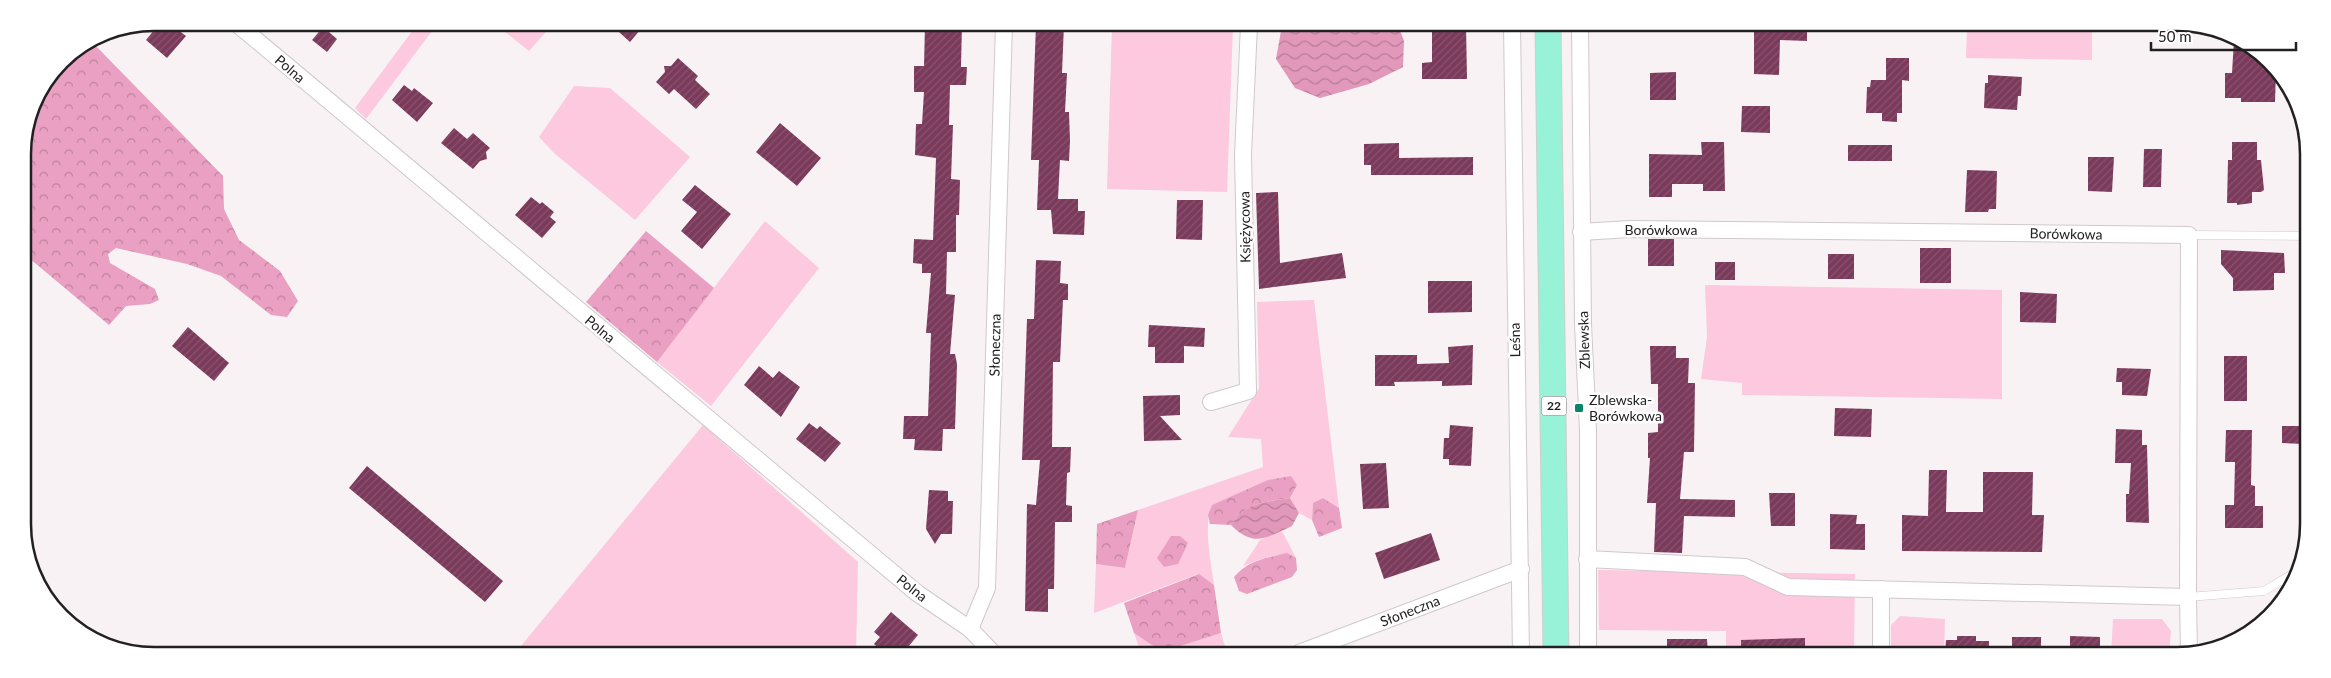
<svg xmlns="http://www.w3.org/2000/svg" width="2331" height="678" font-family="Lato,sans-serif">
<defs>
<pattern id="forest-crowns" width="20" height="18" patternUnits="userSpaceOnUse" patternTransform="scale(1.25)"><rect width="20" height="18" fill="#eaa0c2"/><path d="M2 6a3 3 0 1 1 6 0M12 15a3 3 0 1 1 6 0" fill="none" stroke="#bd829d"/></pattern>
<pattern id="water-waves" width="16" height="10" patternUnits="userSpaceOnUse" patternTransform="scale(1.25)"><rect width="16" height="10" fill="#e298ba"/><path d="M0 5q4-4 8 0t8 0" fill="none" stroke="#b77c97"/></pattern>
<pattern id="building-hatch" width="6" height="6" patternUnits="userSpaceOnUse" patternTransform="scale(1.25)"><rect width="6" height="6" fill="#7b3a5b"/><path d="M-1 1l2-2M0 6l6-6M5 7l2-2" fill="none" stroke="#88546e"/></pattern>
</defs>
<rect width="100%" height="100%" fill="#f9f2f4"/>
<g fill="#fcc9df">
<path d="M404 23H438L366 119 355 108 413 30Z"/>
<path d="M497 23H505L508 27 554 23 529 51 504 31Z"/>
<path d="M1112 25H1233L1227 192 1107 189Z"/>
<path d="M1967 26 2092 27V60L1966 58Z"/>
<path d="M574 86 610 88 690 157 635 220 554 153 539 137Z"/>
<path d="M765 221 819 268 711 406 657 362Z"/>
<path d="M1705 285 2002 290V399L1742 395V383L1701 379 1707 337Z"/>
<path d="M1314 300 1339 508 1323 498 1313 503 1312 520 1299 513 1290 498 1297 485 1238 494 1212 505C1203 526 1211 562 1214 585L1198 574 1094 613 1096 564 1125 568 1138 510 1263 467 1261 439 1228 437 1259 388 1257 302Z"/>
<path d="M703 425 858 562 856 653 516 652Z"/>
<path d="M1282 531 1296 558C1279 550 1259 560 1243 566L1260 540Z"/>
<path d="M1598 570 1855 574 1854 655 1726 654V631L1599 630Z"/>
<path d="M1900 616 1945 619 1944 655H1891V625Z"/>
<path d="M2113 619H2162L2171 631 2169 655H2111Z"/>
<path d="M1134 633 1162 652 1221 633 1227 653H1141Z"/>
</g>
<g fill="url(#forest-crowns)">
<path d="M91 41 223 176 224 209 239 240 280 271 298 301 287 317 271 315 221 276 187 264 116 248 108 254 110 263 155 289 159 300 150 304 126 306 109 325 23 253V146L33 104 61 61Z"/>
<path d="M646 231 714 288 657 362 586 302Z"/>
<path d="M1291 476 1297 485 1290 498C1264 502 1247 502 1231 525L1210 524 1208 515 1212 505 1268 480Z"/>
<path d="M1323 498 1339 508 1342 528 1319 537 1312 520 1313 503Z"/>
<path d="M1138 510 1125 568 1096 564 1097 524Z"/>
<path d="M1171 536H1180L1188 543 1178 564 1164 567 1157 558Z"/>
<path d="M1287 553 1296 558 1297 570 1292 577 1247 594 1239 591 1234 577C1248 560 1266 558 1287 553Z"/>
<path d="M1199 574 1214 585 1221 633 1162 652 1134 633 1124 603Z"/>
</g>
<g fill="url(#water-waves)">
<path d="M505 23H548L522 30 508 27Z"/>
<path d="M1288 25H1398L1404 41 1403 67 1369 84 1320 98 1295 88 1276 59 1281 31Z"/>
<path d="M1290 498 1299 513 1292 526C1266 538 1254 548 1231 525 1246 502 1265 502 1290 498Z"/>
</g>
<g fill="url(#building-hatch)">
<path d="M160 23H169L186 36 167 58 146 40Z"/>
<path d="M609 23 632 24H645L630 42Z"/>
<path d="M925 24H962L961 67H967L966 85H950L949 125H953L951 179 960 180 959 215H956V252H947L946 294 955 295 950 354H955L957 364 955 429H943L942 451 914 450 915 439H903L904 416H928L931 333H926L931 273H922V264L913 263 914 239 933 240 936 158 915 155 916 124H922L924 92H914V66H924Z"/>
<path d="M1036 24H1064L1062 73H1067L1065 112H1069L1070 141 1069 161 1060 160 1058 199H1078V211H1085L1084 235 1053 234 1051 210H1037L1039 160H1031Z"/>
<path d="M1432 25H1466L1467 79H1422V63L1432 62Z"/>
<path d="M1754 26H1807V41L1780 40 1779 75 1754 74Z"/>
<path d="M323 27 337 39 327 52 312 40Z"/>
<path d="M2234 40 2270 61 2276 72 2275 102H2241V98H2225V73H2232Z"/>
<path d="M678 58 698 76 695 80 710 94 696 109 674 89 669 94 656 82 665 72 664 66H671Z"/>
<path d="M1886 58H1909V81L1902 80V113H1897V122L1882 121V113H1866L1867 87H1870L1871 80H1886Z"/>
<path d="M1676 72V100H1650V73Z"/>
<path d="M1988 75 2022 77 2021 96H2018L2017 110 1984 108 1985 83H1988Z"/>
<path d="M404 85 412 91 414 88 433 103 417 122 392 100Z"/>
<path d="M1742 106H1770V133L1741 132Z"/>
<path d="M780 123 821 158 797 186 756 152Z"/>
<path d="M454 128 467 139 473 133 490 148 486 152 487 159 480 161 473 169 441 143Z"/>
<path d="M1701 142H1724L1725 191H1703V184H1672V197H1649V154L1702 155Z"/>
<path d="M2232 142H2257V160H2261L2264 190 2261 192H2252V203L2237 205V203H2227L2228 160H2232Z"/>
<path d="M1399 143V158L1473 157V175H1371V165H1364V144Z"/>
<rect x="1848" y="145" width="44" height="16"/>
<path d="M2144 149H2162L2161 187H2143Z"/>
<path d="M2088 157H2114L2112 192 2088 191Z"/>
<path d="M1967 170 1997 171 1996 209H1989L1988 212H1965Z"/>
<path d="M695 185 731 214 702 249 681 231 697 212 682 200Z"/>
<path d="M1278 192 1280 263 1342 253 1346 278 1259 289 1256 193Z"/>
<path d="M531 197 540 204 542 202 554 212 550 217 556 222 542 238 515 215Z"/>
<path d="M1177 200H1203L1202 240 1176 239Z"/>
<rect x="1648" y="239" width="26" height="27"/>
<rect x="1920" y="248" width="31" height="35"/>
<path d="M2221 250 2284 253 2285 273H2274V290L2233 291V278L2221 264Z"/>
<rect x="1828" y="254" width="26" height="25"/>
<path d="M1036 260 1061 261 1060 283 1068 284V300H1063L1060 362H1053L1052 447H1071L1070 472 1067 473 1066 505 1072 506V522H1055L1054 589H1048V612L1025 611 1027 504 1036 505 1040 460H1022L1027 319H1034Z"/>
<rect x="1715" y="262" width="20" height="18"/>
<path d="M1428 281H1472V312L1428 313Z"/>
<path d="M2020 292 2057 294 2056 323 2020 322Z"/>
<path d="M1149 325 1205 328 1204 347 1184 346V363H1155V347H1148Z"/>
<path d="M188 327 229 363 214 381 172 346Z"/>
<path d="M1473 345 1472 385 1442 386V381L1394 382 1395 386H1375V355H1417V364L1449 363 1448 347Z"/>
<path d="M1650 346H1676V358H1689L1688 383H1695L1694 452H1684L1680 499 1735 500V517L1684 516 1682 553 1654 552 1656 503H1647L1650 458H1648V433L1658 432V384H1651Z"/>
<rect x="2224" y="356" width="23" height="45"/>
<path d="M759 366 773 378 779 371 800 387 781 417 744 385Z"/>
<path d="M2117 368 2151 369 2147 396 2122 395V382H2116Z"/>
<path d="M1180 395V415L1160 416 1182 440 1144 441 1143 396Z"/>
<path d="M1835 408 1872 409 1871 437 1834 436Z"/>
<path d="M809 423 817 429 820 426 841 443 825 462 796 439Z"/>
<path d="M1450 425 1473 427 1471 466 1449 465V459H1443L1444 438H1449Z"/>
<path d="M2282 426H2305V444L2282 443Z"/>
<path d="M2116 429 2142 430V445H2147L2149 523 2126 522V494H2129L2131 463H2115Z"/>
<path d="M2226 430H2252L2251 485 2255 486V506H2263V528H2225V505H2234L2235 462H2225Z"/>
<path d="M1386 463 1389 508 1363 509 1360 464Z"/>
<path d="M367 466 503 581 485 602 349 488Z"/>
<path d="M1929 470H1947L1946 512H1983V472H2033L2032 515H2044L2042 552 1902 551V515L1928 516Z"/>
<path d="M929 490 948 491V501H953L952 534H941L935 544 926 529Z"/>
<path d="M1769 493H1795V526H1771Z"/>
<path d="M1830 514 1857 515 1856 524H1865V550L1830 549Z"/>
<path d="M1431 533 1440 560 1384 579 1375 553Z"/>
<path d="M891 612 918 635 903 653H884L874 644 880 637 874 632Z"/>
<path d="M1957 636H1976V641H1989V655H1945L1946 640H1957Z"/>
<path d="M2070 636 2100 637V655H2070Z"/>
<rect x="2012" y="637" width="29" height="18"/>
<path d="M1805 638V654H1741V640Z"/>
<path d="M1667 639H1707L1708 654H1667Z"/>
</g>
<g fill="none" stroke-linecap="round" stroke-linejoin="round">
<g stroke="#d0c9cb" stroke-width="9">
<g id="service">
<path d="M2189 235 2306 236"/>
<path d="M2188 597 2264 591 2294 573"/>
</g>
</g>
<g stroke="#d0c9cb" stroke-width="18">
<g id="minor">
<path d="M236 23 917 593 970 629 993 653"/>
<path d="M1512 25 1521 654"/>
<path d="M1580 26 1583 324 1588 430V654"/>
<path d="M1581 232 1630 229 2189 235 2188 597 1788 587 1745 567 1587 559"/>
<path d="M1211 402 1248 391 1243 155 1249 25"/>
<path d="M2188 597 2189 654"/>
<path d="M970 629 987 588 1004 24"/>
<path d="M1299 653 1521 569"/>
<path d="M1881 655V589"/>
</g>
</g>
<g stroke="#cfcece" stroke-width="27">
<path id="primary" d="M1548 25 1556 654"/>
</g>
<use href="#service" stroke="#fff" stroke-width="8"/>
<use href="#minor" stroke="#fff" stroke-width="16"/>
<use href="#primary" stroke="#97f2d7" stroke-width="25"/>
</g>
<rect fill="#098668" stroke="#fff" stroke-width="2" x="1574" y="403" width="10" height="10" rx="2.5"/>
<g text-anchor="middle" stroke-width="5" stroke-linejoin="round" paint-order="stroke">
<rect fill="#fff" stroke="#656364" stroke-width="1" x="1541.5" y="396.5" width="25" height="19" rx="4"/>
<g font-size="12" font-weight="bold" fill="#232021">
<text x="1554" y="410">22</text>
</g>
<g font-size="14" fill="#232021" stroke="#fff">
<text transform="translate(290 69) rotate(41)" y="5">Polna</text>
<text transform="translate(1245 227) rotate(-91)" y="5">Księżycowa</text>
<text x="1661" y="235">Borówkowa</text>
<text transform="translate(2066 234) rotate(1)" y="5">Borówkowa</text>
<text transform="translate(600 329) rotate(40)" y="5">Polna</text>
<text transform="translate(1515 340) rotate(-91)" y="5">Leśna</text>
<text transform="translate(1584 340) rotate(-92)" y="5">Zblewska</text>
<text transform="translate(995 345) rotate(-89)" y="5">Słoneczna</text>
<text transform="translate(912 588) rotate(38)" y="5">Polna</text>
<text transform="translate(1410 611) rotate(-21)" y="5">Słoneczna</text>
</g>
<g font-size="14" fill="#232021" stroke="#fff" text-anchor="start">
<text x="1589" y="405">Zblewska-<tspan x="1589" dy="16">Borówkowa</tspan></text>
</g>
</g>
<path d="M0 0H2331V678H0ZM154 31H2177A123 123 0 0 1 2300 154V524A123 123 0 0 1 2177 647H154A123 123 0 0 1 31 524V154A123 123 0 0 1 154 31Z" fill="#fff" fill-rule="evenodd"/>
<path fill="none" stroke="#232021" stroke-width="2.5" d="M154 31H2177A123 123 0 0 1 2300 154V524A123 123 0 0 1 2177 647H154A123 123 0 0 1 31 524V154A123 123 0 0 1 154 31Z"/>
<path d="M2151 42v8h145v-8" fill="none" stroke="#232021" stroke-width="2.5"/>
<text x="2158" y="42" font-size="15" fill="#232021" stroke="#ffffff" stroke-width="4" paint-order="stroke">50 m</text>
</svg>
